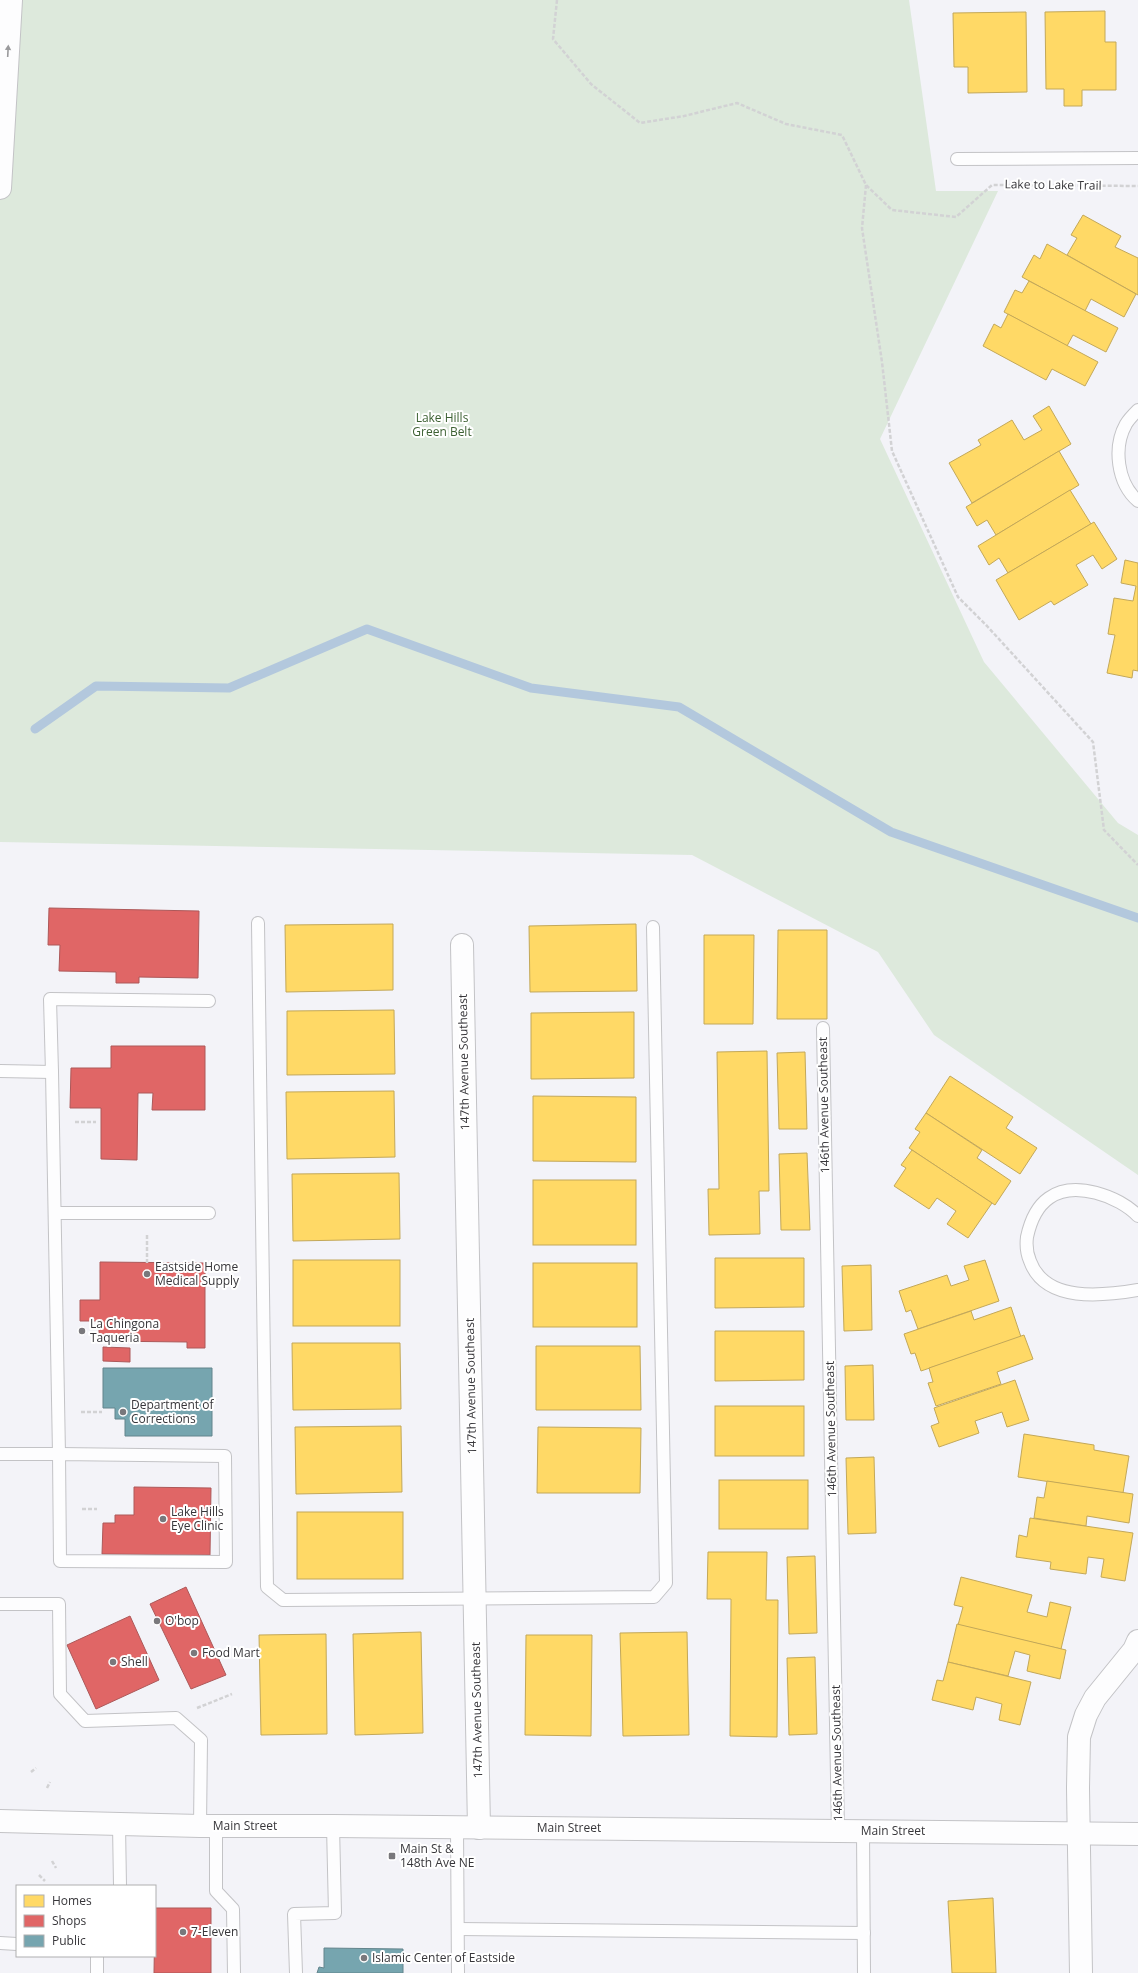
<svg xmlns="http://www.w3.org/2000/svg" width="1138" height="1973" font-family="'Open Sans',sans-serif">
<rect width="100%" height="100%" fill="#f3f3f8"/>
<path fill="#dde9dc" d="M0 0H909L936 191H998L880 439 984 662 1118 823 1138 835V1175L934 1035 878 952 692 855 0 842Z"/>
<g fill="#ffd966" stroke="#c3a859">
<path d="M1105 11V42H1116V90H1082V106H1064V89H1046L1045 12Z"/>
<path d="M1026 12 1027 92 968 93V67H954L953 13Z"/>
<path d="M1083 215 1121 236 1115 247 1138 258V295L1067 255 1077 238 1071 235Z"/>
<path d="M1047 244 1136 294 1124 317 1091 299 1085 311 1022 277 1034 255 1040 259Z"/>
<path d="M1029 281 1118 328 1106 352 1073 335 1067 346 1004 312 1015 290 1022 293Z"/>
<path d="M1008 314 1098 362 1085 386 1052 369 1046 380 983 346 994 324 1001 328Z"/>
<path d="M1049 406 1071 444 972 503 949 463 981 445 978 440 1012 420 1024 440 1042 430 1033 416Z"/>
<path d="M1059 451 1079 485 996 535 987 520 977 526 966 507Z"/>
<path d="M1070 490 1091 524 1008 573 999 558 989 565 978 546Z"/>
<path d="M1094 522 1117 559 1102 569 1093 555 1076 565 1088 585 1054 605 1051 601 1019 620 996 580Z"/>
<path d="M1125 560 1138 563V671L1133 670 1132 678 1107 673 1115 635 1108 634 1114 598 1133 601 1136 586 1121 583Z"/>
<path d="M393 924V990L286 992 285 925Z"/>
<path d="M636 924 637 991 530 992 529 926Z"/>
<path d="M778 930H827V1019H777Z"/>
<path d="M704 935H754L753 1024H704Z"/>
<path d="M394 1010 395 1074 287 1075V1011Z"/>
<path d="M634 1012V1078L531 1079V1013Z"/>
<path d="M767 1051 769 1191H759L760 1234 709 1235 708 1189H719L717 1052Z"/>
<path d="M805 1052 807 1129H779L777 1053Z"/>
<path d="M950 1076 1013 1117 1006 1128 1037 1148 1020 1174 926 1113Z"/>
<path d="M394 1091 395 1157 287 1159 286 1092Z"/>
<path d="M533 1096 636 1097V1162L533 1161Z"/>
<path d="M926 1113 982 1150 977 1158 1011 1181 995 1205 909 1148 920 1132 915 1129Z"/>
<path d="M912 1150 992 1203 968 1238 947 1224 956 1211 937 1198 929 1209 894 1186 906 1168 901 1165Z"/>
<path d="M807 1153 810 1230H781L779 1154Z"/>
<path d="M399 1173 400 1239 293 1241 292 1174Z"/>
<rect x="533" y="1180" width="103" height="65"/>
<path d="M715 1258H804V1307L715 1308Z"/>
<rect x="293" y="1260" width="107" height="66"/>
<path d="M985 1260 999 1301 918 1329 911 1310 906 1312 899 1291 947 1275 951 1286 969 1280 964 1266Z"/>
<rect x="533" y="1263" width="104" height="64"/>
<path d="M871 1265 872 1330 844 1331 842 1266Z"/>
<path d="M1011 1307 1021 1337 921 1371 915 1353 911 1354 904 1334 971 1311 974 1320Z"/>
<path d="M715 1331H804V1380L715 1381Z"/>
<path d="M1024 1335 1033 1359 997 1372 1001 1384 936 1406 928 1383 933 1382 929 1368Z"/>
<path d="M292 1343H400L401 1409 293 1410Z"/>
<path d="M536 1346H640L641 1410H536Z"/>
<path d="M873 1365 874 1420H846L845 1366Z"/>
<path d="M1015 1380 1029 1420 1007 1427 1002 1412 975 1421 979 1433 939 1447 931 1426 939 1423 934 1408Z"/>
<rect x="715" y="1406" width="89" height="50"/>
<path d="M401 1426 402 1492 296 1494 295 1427Z"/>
<path d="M538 1427 641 1428 640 1493H537Z"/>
<path d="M1024 1434 1094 1445V1450L1129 1456 1123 1493 1018 1477Z"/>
<path d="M874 1457 876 1533 848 1534 846 1458Z"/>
<rect x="719" y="1480" width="89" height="49"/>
<path d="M1047 1481 1133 1494 1129 1523 1087 1516 1086 1526 1034 1518 1037 1497 1044 1498Z"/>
<rect x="297" y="1512" width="106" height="67"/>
<path d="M1030 1518 1133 1533 1125 1581 1101 1577 1104 1559 1088 1557 1086 1574 1050 1569 1051 1562 1016 1557 1019 1535 1027 1537Z"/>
<path d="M708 1552H767L766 1600H778L777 1737 730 1736 731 1599H707Z"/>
<path d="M815 1556 817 1633 789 1634 787 1557Z"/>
<path d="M961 1577 1032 1595 1027 1612 1047 1617 1050 1602 1071 1607 1061 1649 958 1625 963 1607 954 1605Z"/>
<path d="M957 1624 1066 1650 1060 1679 1027 1671 1030 1655 1015 1651 1008 1676 948 1662Z"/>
<path d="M421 1632 423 1733 355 1735 353 1634Z"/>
<path d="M687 1632 689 1735 623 1736 620 1633Z"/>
<path d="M326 1634 327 1734 261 1735 259 1635Z"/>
<path d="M526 1635H592L591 1736 525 1735Z"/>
<path d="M815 1657 817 1734 789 1735 787 1658Z"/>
<path d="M948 1662 1031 1682 1020 1725 999 1720 1002 1704 976 1697 973 1710 932 1700 937 1680 943 1681Z"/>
<path d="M993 1898 996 1973H952L948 1901Z"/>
</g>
<g fill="#e06666" stroke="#ad5859">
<path d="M49 908 199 911 198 978 139 977V983H116V972L59 971 60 945H48Z"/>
<path d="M111 1046H205V1110H152L153 1093H138L137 1160 101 1159V1108H70L71 1068H111Z"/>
<path d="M100 1262 205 1263V1348H187V1342L99 1341V1321H80V1300H100Z"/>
<path d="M103 1347 130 1348V1362L103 1361Z"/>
<path d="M134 1487 211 1488 210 1555 102 1554 103 1523H115V1515H134Z"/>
<path d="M186 1587 226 1675 191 1689 150 1604Z"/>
<path d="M130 1616 159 1680 96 1709 67 1645Z"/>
<path d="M155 1908H211V1973H154Z"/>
</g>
<g fill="#76a5af" stroke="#63848c">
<path d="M103 1368H212V1436H125V1419H115V1408H103Z"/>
<path d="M324 1948 403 1949V1973H317L319 1967 324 1968Z"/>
</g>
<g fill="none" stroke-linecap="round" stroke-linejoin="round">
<path stroke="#b3c8dd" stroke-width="9" d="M35 729 96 686 229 688 367 629 531 688 679 707 891 832 1138 918"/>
<g stroke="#c3c3c6" stroke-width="14">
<g id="lane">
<path d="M957 159 1138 158"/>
<path d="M1138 410C1134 414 1129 419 1126 424 1113 447 1117 483 1138 501"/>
<path d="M258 923 267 1587 283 1600 654 1597 666 1583 653 927"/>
<path d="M823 1028 838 1831"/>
<path d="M0 1071 52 1072 50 999 209 1001"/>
<path d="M55 1213H209"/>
<path d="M1138 1216C1119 1196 1074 1180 1049 1198 1036 1207 1030 1223 1027 1237 1026 1245 1027 1254 1030 1261 1045 1303 1103 1296 1138 1290"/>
<path d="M0 1454H59L52 1072"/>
<path d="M59 1454 225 1456 226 1562 60 1561Z"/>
<path d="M0 1604H59L60 1694 85 1721 176 1718 201 1740 200 1826"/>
<path d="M119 1825 120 1886"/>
<path d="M216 1826V1891L233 1909 234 1973"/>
<path d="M457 1828 458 1973"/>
<path d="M863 1831 864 1973"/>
<path d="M458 1929 864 1933"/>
<path d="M0 1943 17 1944"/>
<path d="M97 1956V1973"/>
<path d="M296 1973 294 1914 335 1913 333 1826"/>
</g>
</g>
<g stroke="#c3c3c6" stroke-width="24">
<g id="street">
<path d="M462 945 479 1828"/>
<path d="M1081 1973 1078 1788 1079 1737 1086 1715 1095 1698 1134 1650 1138 1641"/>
</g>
</g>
<g stroke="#c3c3c6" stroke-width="24">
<path id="secondary" d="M0 1821 200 1826H333L1138 1834"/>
</g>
<g stroke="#c3c3c6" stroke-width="24">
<path id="primary" d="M0 188 11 0"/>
</g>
<g stroke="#d2d2d4" stroke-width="2.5" stroke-dasharray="4 2" stroke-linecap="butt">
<path d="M557 0 553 39 591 84 640 123 684 116 737 103 786 124 842 135 866 185 892 210 956 217 992 185 1138 186"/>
<path d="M866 185 862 228 882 362 892 451 958 597 987 626 1093 742 1104 830 1138 865"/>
<path d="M75 1122H96"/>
<path d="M147 1263V1235"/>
<path d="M81 1412H102"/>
<path d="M82 1509H97"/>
<path d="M197 1708 232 1694"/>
<path d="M31 1772 36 1768"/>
<path d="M47 1788 50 1782"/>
<path d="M52 1861 56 1868"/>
<path d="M39 1875 45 1881"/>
</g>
<use href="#lane" stroke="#fdfdfe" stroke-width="12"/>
<use href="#street" stroke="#fdfdfe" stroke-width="22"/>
<use href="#secondary" stroke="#fdfdfe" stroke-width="22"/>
<use href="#primary" stroke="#fdfdfe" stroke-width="22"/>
</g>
<defs><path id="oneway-solid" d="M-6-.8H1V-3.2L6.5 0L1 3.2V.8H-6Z"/></defs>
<use fill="#9a9a9c" href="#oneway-solid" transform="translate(8 51) rotate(-87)"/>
<g fill="#79787c" stroke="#fff" stroke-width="1.5">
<circle cx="147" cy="1274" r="4"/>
<circle cx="82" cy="1331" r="4"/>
<circle cx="123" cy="1412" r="4"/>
<circle cx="163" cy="1519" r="4"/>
<circle cx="157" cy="1621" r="4"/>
<circle cx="194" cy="1653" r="4"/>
<circle cx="113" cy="1662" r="4"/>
<rect x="388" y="1852" width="8" height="8" rx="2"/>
<circle cx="183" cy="1932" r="4"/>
<circle cx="364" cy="1958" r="4"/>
</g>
<g text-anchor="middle" stroke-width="4" stroke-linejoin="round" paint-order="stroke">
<g font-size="12" fill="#37363a" stroke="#fff">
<text transform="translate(1053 185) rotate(1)" y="4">Lake to Lake Trail</text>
<text transform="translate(464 1062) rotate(-91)" y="4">147th Avenue Southeast</text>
<text transform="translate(824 1105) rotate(-91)" y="4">146th Avenue Southeast</text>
<text transform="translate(471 1386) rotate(-91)" y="4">147th Avenue Southeast</text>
<text transform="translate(831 1429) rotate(-91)" y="4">146th Avenue Southeast</text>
<text transform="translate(477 1710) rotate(-91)" y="4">147th Avenue Southeast</text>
<text transform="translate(837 1753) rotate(-91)" y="4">146th Avenue Southeast</text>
<text x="245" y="1830">Main Street</text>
<text x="569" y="1832">Main Street</text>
<text x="893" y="1835">Main Street</text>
</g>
<g font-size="12" fill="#3d6133" stroke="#fff">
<text x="442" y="422">Lake Hills<tspan x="442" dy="14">Green Belt</tspan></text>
</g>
<g font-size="12" fill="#37363a" stroke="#fff" text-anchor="start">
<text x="155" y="1271">Eastside Home<tspan x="155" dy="14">Medical Supply</tspan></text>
<text x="90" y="1328">La Chingona<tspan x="90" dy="14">Taqueria</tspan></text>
<text x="131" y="1409">Department of<tspan x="131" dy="14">Corrections</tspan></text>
<text x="171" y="1516">Lake Hills<tspan x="171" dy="14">Eye Clinic</tspan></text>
<text x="165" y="1625">O'bop</text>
<text x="202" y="1657">Food Mart</text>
<text x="121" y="1666">Shell</text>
<text x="400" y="1853">Main St &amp;<tspan x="400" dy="14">148th Ave NE</tspan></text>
<text x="191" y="1936">7-Eleven</text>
<text x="372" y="1962">Islamic Center of Eastside</text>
</g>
</g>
<rect x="16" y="1885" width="140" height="72" fill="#ffffff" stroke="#afafb0"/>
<rect x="24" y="1895" width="20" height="12" fill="#ffd966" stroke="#afafb0"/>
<text x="52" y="1905" font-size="12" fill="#37363a">Homes</text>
<rect x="24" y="1915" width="20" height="12" fill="#e06666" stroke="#afafb0"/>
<text x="52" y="1925" font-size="12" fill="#37363a">Shops</text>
<rect x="24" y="1935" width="20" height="12" fill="#76a5af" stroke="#afafb0"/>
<text x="52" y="1945" font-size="12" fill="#37363a">Public</text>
</svg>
